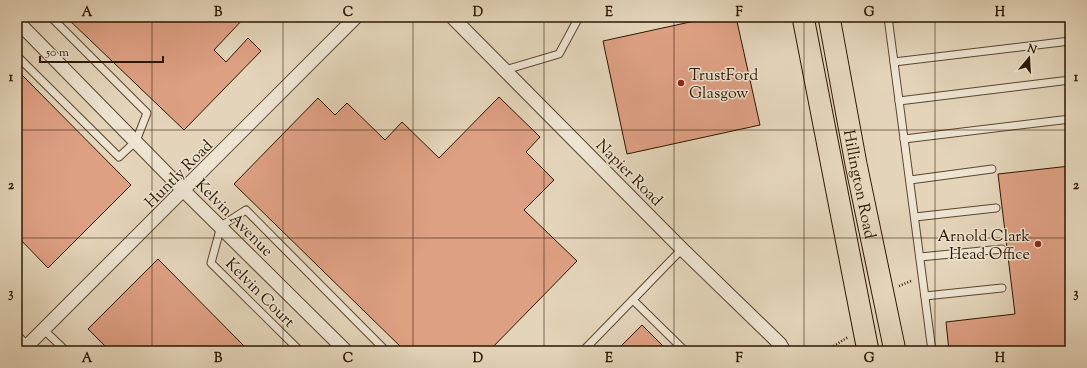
<svg xmlns="http://www.w3.org/2000/svg" width="1087" height="368" font-family="'Sorts Mill Goudy',serif">
<rect width="100%" height="100%" fill="#e4d5ba"/>
<filter id="stains"><feTurbulence type="fractalNoise" baseFrequency=".005" numOctaves="4"/><feColorMatrix values="0 0 0 0 .2 0 0 0 0 .09 0 0 0 0 .02 0 0 0 .5 -.17"/></filter>
<radialGradient id="worn" r=".72"><stop offset=".6" stop-color="#630" stop-opacity="0"/><stop offset="1" stop-color="#630" stop-opacity=".3"/></radialGradient>
<g fill="#dea083" stroke="#2e1700">
<path d="M66 17H245L214 50 226 62 248 38 261 51 184 130Z"/>
<path d="M713 17H736L760 125 627 154 603 41Z"/>
<path d="M22 75 131 185 48 268 17 236V80Z"/>
<path d="M499 97 540 137 526 152 554 180 524 210 577 261 489 351H405L234 184 318 98 335 115 347 103 385 140 402 122 439 158Z"/>
<path d="M1070 166V351H949L946 322 1015 314 998 174Z"/>
<path d="M158 259 249 351H110L88 329Z"/>
<path d="M642 325 668 351H623L619 348Z"/>
</g>
<g fill="none" stroke-linecap="round" stroke-linejoin="round">
<g stroke="#5c462e" stroke-width="9">
<g id="service">
<path d="M888 17 932 351"/>
<path d="M889 19 906 17"/>
<path d="M17 56 119 157 136 141 147 113 51 17"/>
<path d="M894 62 1070 41"/>
<path d="M505 70 559 54 579 17"/>
<path d="M899 101 1070 80"/>
<path d="M904 139 1070 119"/>
<path d="M910 180 992 169"/>
<path d="M915 217 996 208"/>
<path d="M920 257 1002 249"/>
<path d="M925 296 1002 288"/>
<path d="M633 300 685 351"/>
<path d="M44 330 66 351"/>
<path d="M300 351 211 263 221 226 246 210 386 351"/>
<path d="M583 351 682 249"/>
</g>
</g>
<g stroke="#5c462e" stroke-width="15">
<g id="minor">
<path d="M452 17 682 249 780 344 784 351"/>
<path d="M17 21 184 191 346 351"/>
<path d="M17 339 26 348"/>
<path d="M22 351 356 17"/>
</g>
</g>
<g stroke="#2e1700" stroke-width="23">
<g id="primary">
<path d="M803 17 868 351"/>
<path id="s1" d="M829 17 856 164 895 351"/>
</g>
</g>
<g stroke="#2e1700" stroke-width="2.5" stroke-dasharray="1 2" stroke-linecap="butt">
<path d="M899 286 911 281"/>
<path d="M826 351 848 337"/>
</g>
<use href="#service" stroke="#ede4d2" stroke-width="7"/>
<use href="#minor" stroke="#ede4d2" stroke-width="13"/>
<use href="#primary" stroke="#e4d5ba" stroke-width="21"/>
</g>
<path fill="none" stroke="#2e1700" stroke-width="1" stroke-opacity="0.55" d="M152 17V351M283 17V351M413 17V351M544 17V351M674 17V351M804 17V351M935 17V351M17 130H1070M17 238H1070"/>
<g fill="#8f2418" stroke="#ede4d2" stroke-width="1.5">
<circle cx="681" cy="83" r="4"/>
<circle cx="1038" cy="244" r="4"/>
</g>
<g text-anchor="middle" stroke-width="3" stroke-linejoin="round" paint-order="stroke">
<g font-size="16" fill="#2e1700" stroke="#ede4d2" text-anchor="start">
<text x="689" y="80">TrustFord<tspan x="689" dy="18">Glasgow</tspan></text>
<text x="1030" y="241" text-anchor="end">Arnold Clark<tspan x="1030" dy="18">Head Office</tspan></text>
</g>
<g font-size="16" fill="#2e1700" stroke="#ede4d2">
<text transform="translate(630 172) rotate(45)" y="6">Napier Road</text>
<text transform="translate(178 173) rotate(-45)" y="6">Huntly Road</text>
<text dy="6" stroke="none"><textPath href="#s1" startOffset="170">Hillington Road</textPath></text>
<text transform="translate(235 217) rotate(45)" y="6">Kelvin Avenue</text>
<text transform="translate(261 292) rotate(45)" y="6">Kelvin Court</text>
</g>
</g>
<rect width="1087" height="368" fill="none" stroke="#e4d5ba" stroke-width="44"/>
<g transform="translate(1029 58) rotate(18)" stroke="#ede4d2" stroke-width="3" paint-order="stroke">
<path d="M0-3L7 15L0 10L-7 15Z" fill="#2e1700"/>
<text y="-6" font-size="11" font-weight="bold" text-anchor="middle" fill="#2e1700">N</text>
</g>
<path d="M40 56v6h123v-6" fill="none" stroke="#2e1700" stroke-width="2"/>
<text x="46" y="56" font-size="12" fill="#2e1700" stroke="#ede4d2" stroke-width="3" paint-order="stroke">50 m</text>
<rect x="22" y="22" width="1043" height="324" fill="none" stroke="#2e1700" stroke-width="1.5"/>
<g font-size="13" text-anchor="middle" font-weight="bold" fill="#2e1700">
<text x="87" y="16">A</text>
<text x="218" y="16">B</text>
<text x="348" y="16">C</text>
<text x="478" y="16">D</text>
<text x="609" y="16">E</text>
<text x="739" y="16">F</text>
<text x="869" y="16">G</text>
<text x="1000" y="16">H</text>
<text x="11" y="81">1</text>
<text x="1076" y="81">1</text>
<text x="11" y="189">2</text>
<text x="1076" y="189">2</text>
<text x="11" y="297">3</text>
<text x="1076" y="297">3</text>
<text x="87" y="362">A</text>
<text x="218" y="362">B</text>
<text x="348" y="362">C</text>
<text x="478" y="362">D</text>
<text x="609" y="362">E</text>
<text x="739" y="362">F</text>
<text x="869" y="362">G</text>
<text x="1000" y="362">H</text>
</g>
<rect width="100%" height="100%" filter="url(#stains)"/>
<rect width="100%" height="100%" fill="url(#worn)"/>
</svg>
